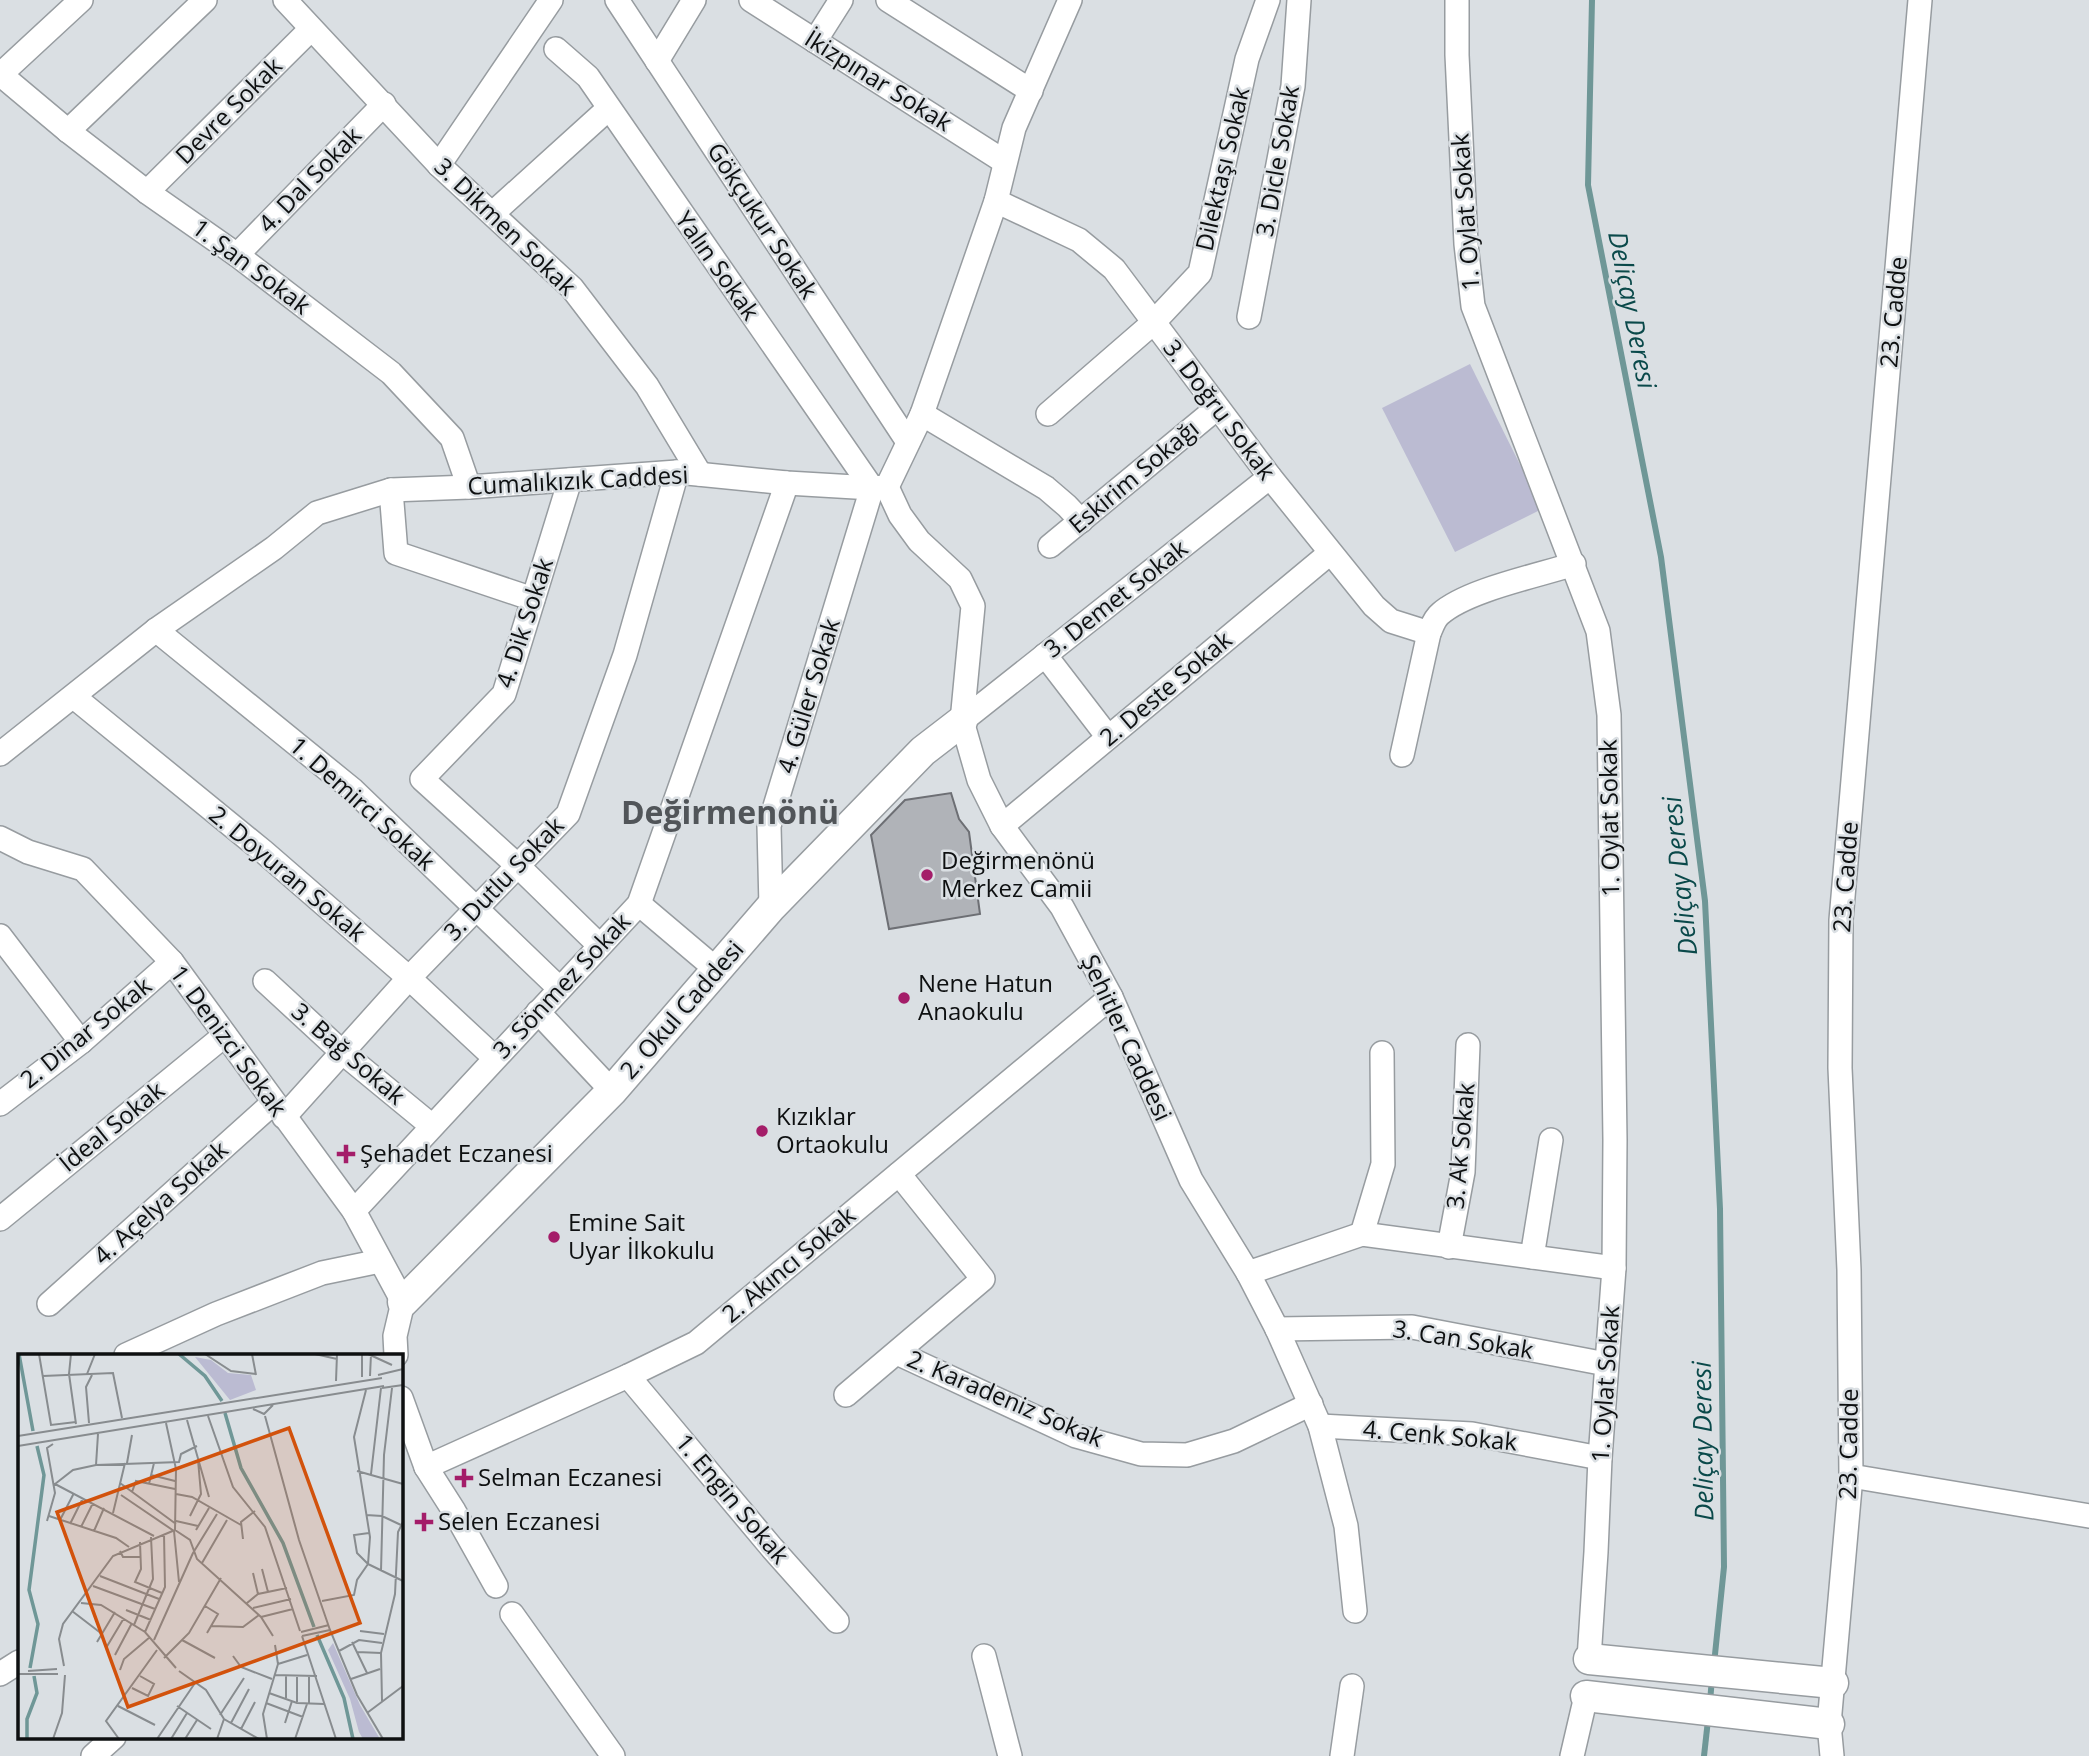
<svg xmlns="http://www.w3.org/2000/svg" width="2089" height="1756" font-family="'Open Sans',sans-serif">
<rect width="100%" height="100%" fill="#dadfe3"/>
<path fill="#bbbbd2" d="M1470 364 1542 509 1455 552 1382 408Z"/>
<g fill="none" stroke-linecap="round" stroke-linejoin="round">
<g stroke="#6f9797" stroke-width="6">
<path d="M1592 0 1588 185 1661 557 1705 901 1720 1209 1724 1567 1714 1664"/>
<path d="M1710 1702 1712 1678"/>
<path d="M1704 1756 1708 1720"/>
</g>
</g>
<path fill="#b0b3b8" stroke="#6d6f74" stroke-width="2" d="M951 793 959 819 969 832 980 914 889 929 871 835 905 800Z"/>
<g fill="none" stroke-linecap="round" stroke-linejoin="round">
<g stroke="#979ca0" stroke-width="26">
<g id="minor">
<path d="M285 0 439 165 572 288 647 386 700 474"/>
<path d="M617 0 908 442"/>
<path d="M751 0 1005 162"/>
<path d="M888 0 1031 91"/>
<path d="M1457 0V55L1466 244 1473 306 1598 631 1609 715 1615 1140 1614 1268 1600 1458 1596 1552 1589 1659"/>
<path d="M815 41 841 0"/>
<path d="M556 49 588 77 872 488 769 826 771 907"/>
<path d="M657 61 694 0"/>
<path d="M0 74 68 131 147 192 237 255 391 373 452 438 469 487"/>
<path d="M1 74 81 0"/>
<path d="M68 131 205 0"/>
<path d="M439 165 551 0"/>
<path d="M147 192 311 29"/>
<path d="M996 201 1079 240 1114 269 1270 477 1374 606 1391 621 1429 633"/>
<path d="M493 213 608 109"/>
<path d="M237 255 384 104"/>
<path d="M1249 317 1293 86 1299 0"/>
<path d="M922 414 1046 488 1067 506 1081 521"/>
<path d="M1048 414 1153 323 1200 273 1247 59 1268 0"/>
<path d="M570 480 504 694 422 779 518 866 599 945"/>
<path d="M887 487 900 515 919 541 960 579 973 606 962 721 979 780 1002 826 1062 907 1111 997 1191 1180 1248 1273 1277 1329 1320 1426 1346 1526 1355 1611"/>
<path d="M391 490 396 553 533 599"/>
<path d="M1050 546 1217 408"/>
<path d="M156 630 353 790 559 988"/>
<path d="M1045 655 1108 737"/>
<path d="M74 697 264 852 409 978 495 1058"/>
<path d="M962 721 1270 477"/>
<path d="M0 754 156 630 274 548 317 513 391 490 469 487 677 472 787 483 872 488 887 487 922 414 996 201 1014 128 1070 0"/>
<path d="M1402 755 1429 633C1432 627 1434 619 1440 614 1467 590 1537 576 1574 564"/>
<path d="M1002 826 1330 553"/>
<path d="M0 838 28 852 83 869 172 962 354 1211 403 1302 395 1336 396 1355"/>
<path d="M639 904 717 970"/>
<path d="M0 936 81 1042"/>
<path d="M265 981 342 1052 432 1126"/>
<path d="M538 1012 612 1091"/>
<path d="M0 1104 81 1042 172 962"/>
<path d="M284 1117 409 978 568 814 625 655 677 472"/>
<path d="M354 1211 639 904 787 483"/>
<path d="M0 1219 225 1035"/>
<path d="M1362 1234 1383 1164 1382 1053"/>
<path d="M1449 1247 1463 1172 1468 1045"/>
<path d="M1532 1257 1551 1140"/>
<path d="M1248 1273 1362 1234 1614 1268"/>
<path d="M49 1304 273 1103"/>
<path d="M1277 1329 1412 1327 1606 1364"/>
<path d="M897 1353 1076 1436 1141 1454 1187 1455 1234 1441 1311 1404"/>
<path d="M126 1355 216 1314 322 1273 380 1261"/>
<path d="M628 1376 772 1548 837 1621"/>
<path d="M846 1395 983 1279 899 1174"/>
<path d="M401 1398 426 1467 454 1511 496 1586"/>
<path d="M1320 1426 1472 1434 1600 1458"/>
<path d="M426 1467 628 1376 696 1343 1111 997"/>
<path d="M1851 1476 2089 1516"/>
<path d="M512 1614 613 1756"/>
<path d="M984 1656 1010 1756"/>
<path d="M0 1674 19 1662"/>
<path d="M93 1756 114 1737"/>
<path d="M1342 1756 1352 1686"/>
<path d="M1572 1756 1586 1696"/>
<path d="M1832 1756 1829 1724 1851 1476 1849 1270 1840 1068 1841 920 1920 0"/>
</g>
</g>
<g stroke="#979ca0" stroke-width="33">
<g id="major">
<path d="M403 1302 612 1091 771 907 923 751 962 721"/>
<path d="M1589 1659 1833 1683"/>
<path d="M1586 1696 1829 1724"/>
</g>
</g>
<use href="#minor" stroke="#fff" stroke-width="23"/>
<use href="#major" stroke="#fff" stroke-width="30"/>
</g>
<g fill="#a41d69" stroke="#dadfe3" stroke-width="2.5">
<circle cx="927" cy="875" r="7"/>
<circle cx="904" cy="998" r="7"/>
<circle cx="762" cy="1131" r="7"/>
<path d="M342.5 1143.5h7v7h7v7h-7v7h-7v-7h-7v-7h7z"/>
<circle cx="554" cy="1237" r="7"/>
<path d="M460.5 1467.5h7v7h7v7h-7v7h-7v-7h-7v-7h7z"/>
<path d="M420.5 1511.5h7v7h7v7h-7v7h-7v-7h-7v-7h7z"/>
</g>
<g text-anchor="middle" stroke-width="5" stroke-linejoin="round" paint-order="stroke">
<g font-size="24" fill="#0e1011" stroke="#dadfe3">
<text transform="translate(878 81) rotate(32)" y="8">İkizpınar Sokak</text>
<text transform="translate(229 111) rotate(-45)" y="8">Devre Sokak</text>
<text transform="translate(1278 161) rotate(-80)" y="8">3. Dicle Sokak</text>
<text transform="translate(1223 169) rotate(-77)" y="8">Dilektaşı Sokak</text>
<text transform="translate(310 180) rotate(-46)" y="8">4. Dal Sokak</text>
<text transform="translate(1466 212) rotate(-94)" y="8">1. Oylat Sokak</text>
<text transform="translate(762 221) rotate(57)" y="8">Gökçukur Sokak</text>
<text transform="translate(505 227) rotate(44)" y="8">3. Dikmen Sokak</text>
<text transform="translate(717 266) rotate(55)" y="8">Yalın Sokak</text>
<text transform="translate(251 267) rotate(37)" y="8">1. Şan Sokak</text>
<text transform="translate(1894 312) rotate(-85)" y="8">23. Cadde</text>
<text transform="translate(1219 410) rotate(53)" y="8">3. Doğru Sokak</text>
<text transform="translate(1134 477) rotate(-40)" y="8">Eskirim Sokağı</text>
<text transform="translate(578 481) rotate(-3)" y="8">Cumalıkızık Caddesi</text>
<text transform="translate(1116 599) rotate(-38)" y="8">3. Demet Sokak</text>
<text transform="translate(525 623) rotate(-72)" y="8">4. Dik Sokak</text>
<text transform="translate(1166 689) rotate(-40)" y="8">2. Deste Sokak</text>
<text transform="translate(809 696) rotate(-73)" y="8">4. Güler Sokak</text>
<text transform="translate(362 804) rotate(42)" y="8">1. Demirci Sokak</text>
<text transform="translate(1610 818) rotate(-91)" y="8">1. Oylat Sokak</text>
<text transform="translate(287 874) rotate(40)" y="8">2. Doyuran Sokak</text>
<text transform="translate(1846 877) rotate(-86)" y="8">23. Cadde</text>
<text transform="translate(504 879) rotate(-46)" y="8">3. Dutlu Sokak</text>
<text transform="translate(562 986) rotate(-47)" y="8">3. Sönmez Sokak</text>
<text transform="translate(682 1010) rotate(-49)" y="8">2. Okul Caddesi</text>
<text transform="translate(86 1033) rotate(-39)" y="8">2. Dinar Sokak</text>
<text transform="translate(1126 1038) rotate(65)" y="8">Şehitler Caddesi</text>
<text transform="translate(228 1041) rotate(54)" y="8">1. Denizci Sokak</text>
<text transform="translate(348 1054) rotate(41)" y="8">3. Bağ Sokak</text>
<text transform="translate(112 1127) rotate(-39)" y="8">İdeal Sokak</text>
<text transform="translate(1461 1146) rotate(-85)" y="8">3. Ak Sokak</text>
<text transform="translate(161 1203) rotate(-42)" y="8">4. Açelya Sokak</text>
<text transform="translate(789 1265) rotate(-40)" y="8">2. Akıncı Sokak</text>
<text transform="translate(1463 1340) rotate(9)" y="8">3. Can Sokak</text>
<text transform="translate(1606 1384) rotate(-86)" y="8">1. Oylat Sokak</text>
<text transform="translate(1005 1399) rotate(23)" y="8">2. Karadeniz Sokak</text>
<text transform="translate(1440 1436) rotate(5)" y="8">4. Cenk Sokak</text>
<text transform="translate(1849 1444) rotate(-89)" y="8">23. Cadde</text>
<text transform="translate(732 1499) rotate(50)" y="8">1. Engin Sokak</text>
</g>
<g font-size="24" fill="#0e1011" stroke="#dadfe3" text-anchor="start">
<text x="941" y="869">Değirmenönü<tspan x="941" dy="28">Merkez Camii</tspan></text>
<text x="918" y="992">Nene Hatun<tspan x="918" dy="28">Anaokulu</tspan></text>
<text x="776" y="1125">Kızıklar<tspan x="776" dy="28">Ortaokulu</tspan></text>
<text x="360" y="1162">Şehadet Eczanesi</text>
<text x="568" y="1231">Emine Sait<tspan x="568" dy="28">Uyar İlkokulu</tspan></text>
<text x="478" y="1486">Selman Eczanesi</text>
<text x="438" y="1530">Selen Eczanesi</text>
</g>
<g font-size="26" font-style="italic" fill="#0a494a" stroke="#dadfe3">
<text transform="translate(1632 310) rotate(79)" y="9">Deliçay Deresi</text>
<text transform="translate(1680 876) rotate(-96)" y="9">Deliçay Deresi</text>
<text transform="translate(1703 1441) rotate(-91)" y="9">Deliçay Deresi</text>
</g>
<g font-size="32" font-weight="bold" fill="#515559" stroke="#dadfe3">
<text x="730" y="824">Değirmenönü</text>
</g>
</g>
<g transform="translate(18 1354)">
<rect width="385" height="385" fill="#dadfe3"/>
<path d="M177 3 193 6 210 19 233 21 238 36 212 46ZM315 289 342 351 362 385H345L341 378 332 345 310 296Z" fill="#bbbbd2"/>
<path fill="none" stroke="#6f9797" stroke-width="3.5" d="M1 0 15 77M161 0 187 22 204 47M207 59 223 114 265 189 296 273M299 281 326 344 335 385M12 314 20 270 11 236 26 121 19 92M9 385V365L19 339 16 322"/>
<path fill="none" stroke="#888c8f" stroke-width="2" d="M21 0 33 71 58 68M53 0 51 20 58 70M187 0 213 17 238 20M234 0 238 21M297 0 319 5M344 0V23M350 0 374 11M69 20 77 0M360 21 385 15M25 22 95 19 104 64M352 22 353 0M318 27 319 0M364 34 385 31M235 55 246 60 255 51M190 62 215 133 247 173 282 277M247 62 281 186 312 276 339 341 365 385M169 66 191 143M71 69 68 33 74 21M0 82 364 24M0 92 366 32M109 109 114 81M78 111 80 80M339 117 385 130M353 120 363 34M133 121 157 127M102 129 158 170M131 130 136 109M114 138 118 127 157 135M158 140 174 143 223 171M103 141 156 177 161 228M95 159 107 109M348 161 364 162 383 171M31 162 98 184 111 193M172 162 183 140 180 106M42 166 56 139M29 167 37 139 29 94 35 90M158 167 180 172M52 170 65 144M63 173 75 149M157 176 172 186 179 205 243 263 255 282M178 176 191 154M76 177 86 154M136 182 37 130 55 116 78 111 161 108 163 100 179 92M225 185 223 168 237 157M122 188 123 215 117 228 144 239M102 197 105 203H122M175 199 199 160M184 209 209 166M350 210 339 199 336 181 351 179M350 210 385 227M244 215 250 238M363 217 366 101 374 34M235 219 240 240M82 222 141 245M75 232 137 255M304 247 336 241 339 226 350 210 352 183 336 83 348 36M63 249 83 251 127 278 158 314M229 249 240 240 269 234M187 252 200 260 189 279M235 254 273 245M108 256 133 266M54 257 84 280M243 263 275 255M116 271 135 225 133 183M193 272 225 273 241 261M342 277 366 280M127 278 147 233 146 180M283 278 311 271M284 282 318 385M284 282 312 276M136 286 175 199M164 286 197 304M79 288 97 258M334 288 349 319M88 294 106 264M321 297 341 286 364 289M339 298 363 299M97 301 114 269M215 302 223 313 254 325M146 304 171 279 203 224M260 310 289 301M46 312 41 285 45 270 95 202 157 176 158 115 148 69M102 316 106 305 132 283M10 317 39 315M161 317 188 336 206 365 241 385M0 320H40M256 321 299 322M279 323V348M333 325 362 315M114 334 130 342 136 330 122 322M251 339 279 349 306 350M268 344V322M364 347 363 299 377 240 380 178 385 168M248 349 285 363M291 350V322M100 352 137 371M159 352 193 375M349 359 385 332M202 361 226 324M213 369 231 335M267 369 274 347M223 375 237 348M35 385 44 359 47 321M101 385 88 367 139 296M139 385 177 329M153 385 169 359M167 385 179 366M199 385 206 365M249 385 245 360 260 310 257 291M277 385 289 350"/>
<path fill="#d2520c" fill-opacity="0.15" stroke="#d2520c" stroke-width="3.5" d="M271 74 342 269 110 353 39 158Z"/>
<rect width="385" height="385" fill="none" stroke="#0e1011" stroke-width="3.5"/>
</g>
</svg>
